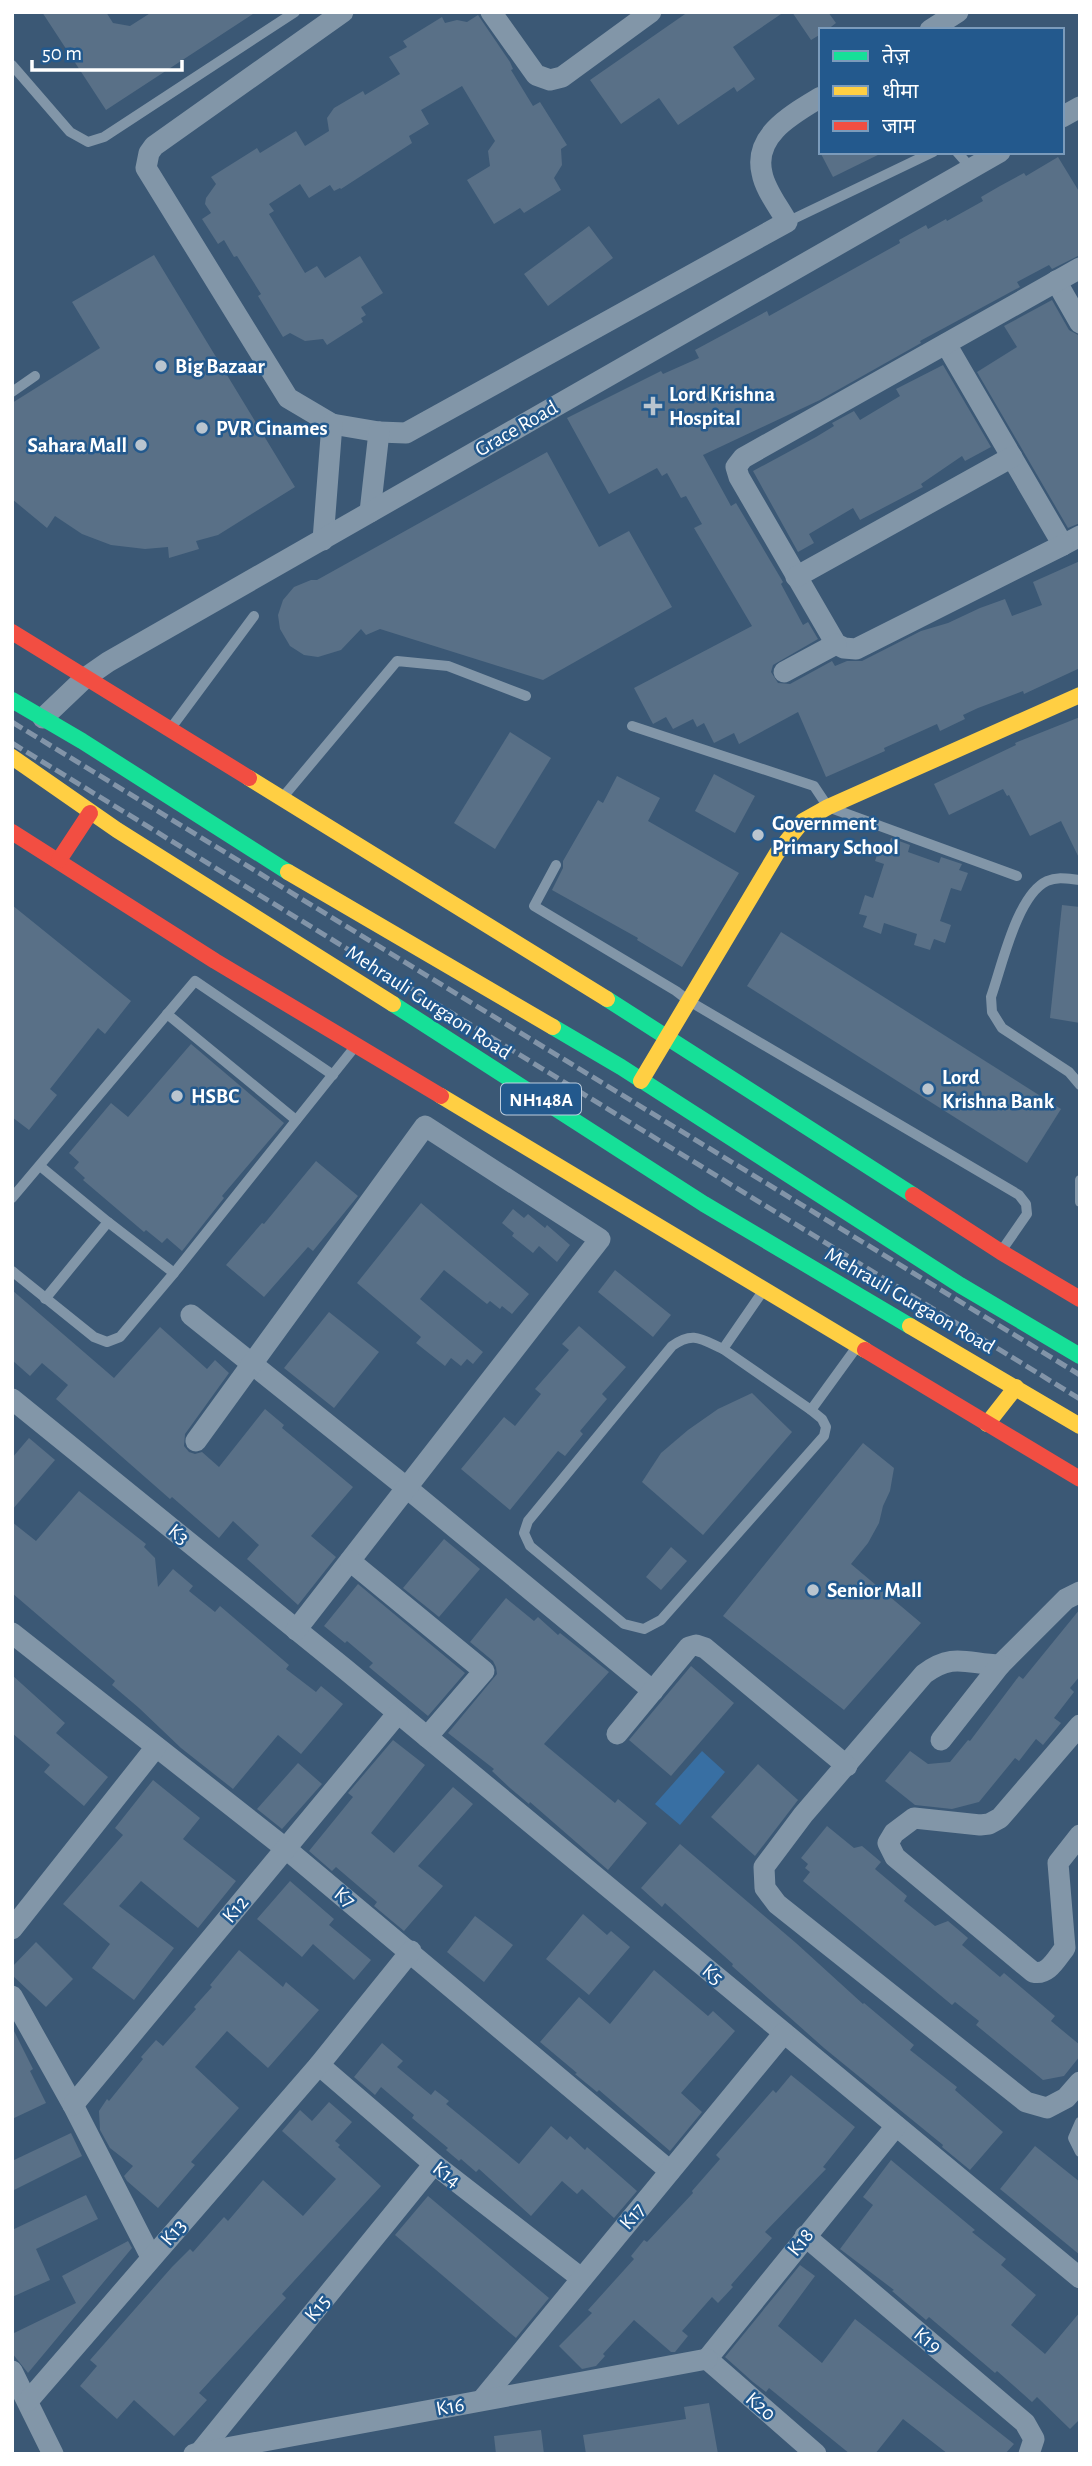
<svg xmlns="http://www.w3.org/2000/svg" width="1092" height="2466" font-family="'Alegreya Sans','Noto Sans Devanagari',sans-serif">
<rect width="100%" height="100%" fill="#3b5875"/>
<path fill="#386fa3" d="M702 1751 725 1772 680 1825 655 1804Z"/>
<g fill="#597087">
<path d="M42 12H106L113 23 130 26 152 12H256L106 110Z"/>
<path d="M688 12H784L733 47 755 79 737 92 734 87 678 125 659 98 621 124 590 80Z"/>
<path d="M792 12H828L836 23 827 30H821V34L811 40Z"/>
<path d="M478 15 510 62 513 69 511 70 533 106 540 102 567 145 561 149 562 165 554 178 561 190 524 213 520 208 494 224 467 180 490 166 488 151 495 141 462 86 421 110 429 124 409 136 412 143 341 189 340 188 334 191 330 185 309 198 300 184 269 204 274 211 269 214 305 273 317 266 325 278 360 256 383 293 361 307 366 315 361 318 363 322 327 345 323 339 305 341 290 333 283 337 258 296 261 294 237 256 234 257 224 240 218 244 202 219 211 213 205 204 206 198 216 184 211 177 257 148 260 153 296 131 305 146 329 131 327 118 334 108 363 91 365 95 400 74 389 57 407 47 403 41 442 17 445 23 457 20 467 22Z"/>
<path d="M820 152H884L833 177Z"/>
<path d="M1058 157 1080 193V255L1052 269 1049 265 1017 282 1020 287 920 341 921 343 820 400 703 455 731 506 736 503 783 582 781 584 803 625 808 622 818 639 773 665 771 672 778 683 790 684 832 661 835 666 847 661H862L921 631 948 623 980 608 1005 599 1012 616 1042 605 1033 582 1080 561V668L1024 694 1023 691 978 708 963 715 965 719 940 731 937 724 884 748 885 751 826 777 798 712 739 744 734 733 714 743 704 723 697 727 693 719 673 729 666 717 653 724 634 688 752 626 694 528 702 524 686 496 681 498 667 473 662 476 657 468 609 494 567 418 661 371 663 374 699 358 695 350 767 311 769 316 900 243 899 240 926 225 928 229 946 219 947 221 983 201 981 197 1000 186 1024 173 1026 176Z"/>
<path d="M589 226 613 258 548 306 524 274Z"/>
<path d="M154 255 295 487 218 535 196 541 199 549 169 558 168 547 145 549 111 545 82 534 55 516 47 528 12 499V403L100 348 72 302Z"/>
<path d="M1052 300 1069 330 1080 336V523L1068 528 977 372 1017 347 1004 326Z"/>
<path d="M943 365 991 447 965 461 962 456 921 484 923 487 860 520 853 508 809 534 814 543 798 552 753 471 816 437 834 426 832 423 854 411 860 420 900 396 896 389Z"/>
<path d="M547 452 599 547 629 531 672 607 543 680 380 629 366 635 361 629 341 650 318 657 304 655 290 646 280 629 278 615 283 600 294 587 311 580H317Z"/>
<path d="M1080 717V860L1061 821 1030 836 1009 795 1007 796 1003 789 949 815 934 784 1016 745 1015 743Z"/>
<path d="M510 732 551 758 495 849 454 823Z"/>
<path d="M714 774 755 796 735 833 695 811Z"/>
<path d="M617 776 660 798 648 821 739 873 682 967 637 940 638 938 552 890 563 868V861L598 800 603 803Z"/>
<path d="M891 838 910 845 908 852 939 863 941 857 962 864 959 870 968 873 961 891 951 888 940 921 951 925 945 943 934 939 930 950 914 945 917 934 884 923 881 934 863 927 867 916 859 914 865 895 873 898 884 864 875 861 881 843 888 846Z"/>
<path d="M12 905 131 1001 105 1034 98 1028 50 1089 57 1095 29 1130 12 1117Z"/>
<path d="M1062 905 1080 907V1023L1050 1018Z"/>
<path d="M781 932 1061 1109 1027 1163 747 986Z"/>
<path d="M191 1044 284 1123 222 1196 224 1198 182 1251 167 1238 162 1243 146 1230 144 1232 83 1180 85 1178 74 1168 79 1162 69 1153 111 1103 128 1117Z"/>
<path d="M316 1161 358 1196 313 1251 308 1247 264 1297 226 1265 262 1223 264 1224Z"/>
<path d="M421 1203 529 1294 512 1314 502 1306 500 1309 490 1301 487 1304 444 1270 420 1299 483 1352 473 1364 467 1359 461 1366 451 1358 445 1366 416 1343 421 1337 357 1283Z"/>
<path d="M513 1209 524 1218 528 1214 545 1228 547 1225 570 1245 557 1262 539 1246 533 1253 512 1236 514 1233 502 1223Z"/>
<path d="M615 1270 671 1315 653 1337 598 1292Z"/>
<path d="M12 1290 114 1378 160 1327 207 1369 215 1360 229 1373 185 1434 184 1446 189 1452 195 1454 202 1452 219 1467 265 1409 284 1425 282 1428 353 1487 311 1536 336 1557 298 1605 247 1559 259 1545 233 1521 219 1538 172 1497 170 1499 56 1399 68 1385 42 1363 30 1376 12 1360Z"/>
<path d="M329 1312 379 1352 334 1408 284 1368Z"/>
<path d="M579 1326 626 1367 602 1394 607 1399 580 1431 583 1434 565 1456 558 1451 510 1510 461 1469 504 1417 515 1426 541 1394 535 1389 569 1350 562 1344Z"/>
<path d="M752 1393 792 1432 703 1535 642 1482 661 1453 688 1430 718 1409Z"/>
<path d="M29 1438 55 1460 12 1510V1458Z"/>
<path d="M863 1443 894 1468 890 1491 883 1506 879 1523 868 1543 851 1564 921 1623 844 1710 723 1616Z"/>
<path d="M79 1491 146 1544 144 1547 155 1558 158 1587 173 1569 193 1586 189 1591 215 1612 220 1606 289 1665 286 1669 316 1692 321 1686 343 1704 301 1754 278 1735 233 1789 181 1748 139 1708 112 1685 115 1681 12 1593V1522L36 1541Z"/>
<path d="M444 1539 480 1569 439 1617 403 1588Z"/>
<path d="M671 1547 687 1561 661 1590 646 1577Z"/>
<path d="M358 1584 465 1673 428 1716 369 1667 373 1663 347 1641 345 1643 324 1626Z"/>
<path d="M506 1598 534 1621 538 1617 558 1635 560 1633 609 1672 544 1744 615 1803 618 1799 647 1823 608 1870 530 1802 529 1804 510 1788 492 1771 494 1769 448 1733 497 1674 496 1667 493 1661 470 1642Z"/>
<path d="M1080 1609V1676L1070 1688 1074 1692 1054 1718 1061 1723 1043 1745 1036 1739 1019 1761 1015 1758 979 1802 952 1809 915 1805 885 1781 910 1751 928 1764 950 1762 968 1740 970 1741 1019 1676 1023 1679Z"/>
<path d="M691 1666 734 1703 671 1776 629 1740Z"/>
<path d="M12 1675 65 1723 56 1733 108 1777 84 1806 44 1772 50 1765 12 1733Z"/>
<path d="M393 1740 425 1765 371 1833 394 1853 453 1787 473 1804 418 1866 443 1886 404 1931 374 1906 377 1902 336 1867 332 1871 309 1851 353 1797 348 1793Z"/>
<path d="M298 1763 322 1784 282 1829 257 1809Z"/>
<path d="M758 1764 798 1800 755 1856 711 1817Z"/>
<path d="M153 1780 200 1818 183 1839 236 1881 198 1928 141 1881 119 1906 174 1948 134 2000 92 1968 110 1944 63 1904 123 1835 115 1828Z"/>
<path d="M827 1826 854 1848 862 1846 881 1862 875 1869 907 1896 904 1901 935 1926 948 1921 968 1938 962 1945 1000 1977 1004 1973 1055 2016 1051 2021 1080 2045V2056L1064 2076 1043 2080 976 2025 979 2021 955 2002 952 2005 803 1881 810 1872 805 1868 808 1864 801 1858Z"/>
<path d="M680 1844 796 1943 863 2004 864 2003 914 2045 910 2050 957 2087 955 2090 1003 2132 970 2170 942 2147 943 2145 824 2048 732 1966 733 1964 665 1903 662 1907 641 1888Z"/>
<path d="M290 1881 334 1919 329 1925 371 1960 354 1980 313 1944 302 1957 257 1919Z"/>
<path d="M583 1914 607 1935 611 1931 630 1947 589 1995 546 1959Z"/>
<path d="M475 1916 513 1945 484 1982 447 1952Z"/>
<path d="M36 1942 73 1979 46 2007 12 1975V1967Z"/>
<path d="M239 1950 283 1987 286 1982 319 2010 268 2068 227 2031 195 2067 239 2108 191 2162 195 2165 158 2208 127 2181 124 2176 133 2166 110 2148 100 2130 99 2111 107 2099 109 2101 143 2059 141 2057 156 2040 163 2046 196 2009 194 2007 212 1987 210 1985Z"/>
<path d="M654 1970 708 2016 713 2011 735 2031 681 2093 702 2112 670 2151 599 2090 597 2092 575 2074 577 2073 540 2042 579 1997 610 2024Z"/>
<path d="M12 2027 33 2069 30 2071 46 2103 12 2119Z"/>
<path d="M382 2043 403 2061 397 2067 431 2095 435 2090 449 2101 446 2104 519 2164 551 2126 567 2140 570 2136 585 2150 587 2147 637 2191 614 2218 582 2189 577 2194 562 2181 531 2216 479 2169 476 2172 461 2159 459 2161 446 2150 448 2148 412 2118 414 2115 381 2087 375 2095 354 2077Z"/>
<path d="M791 2075 855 2127 823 2167 826 2169 765 2232 772 2238 731 2285 733 2287 718 2303 712 2297 682 2331 688 2336 675 2352H671L634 2320 603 2354 605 2356 596 2366 582 2369 559 2346 592 2313 588 2310 634 2259 631 2256 644 2240 647 2242 693 2193 692 2191 720 2159 716 2155 773 2090 776 2093Z"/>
<path d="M329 2102 352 2122 335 2141 340 2145 338 2147 381 2186 282 2294 286 2298 199 2393 207 2400 174 2436 134 2400 117 2419 80 2386 97 2366 90 2360 172 2267 190 2249 193 2252 224 2217 228 2221 263 2180 303 2216 336 2179 282 2131 300 2110 312 2121Z"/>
<path d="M71 2133 82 2156 12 2191V2161Z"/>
<path d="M1035 2146 1080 2182V2255L1000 2189Z"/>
<path d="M891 2160 975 2230 972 2232 1006 2259 1001 2265 1036 2295 1011 2325 1045 2354 1080 2312V2419L1070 2429 1037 2397 1032 2402 997 2371 995 2373 929 2317 926 2320 892 2291 894 2290 840 2249 873 2205 863 2197Z"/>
<path d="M86 2195 98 2219 36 2249 50 2280 12 2297V2230Z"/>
<path d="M428 2196 549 2298 516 2338 395 2235Z"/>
<path d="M128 2241 132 2248 28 2373 12 2353V2334L76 2303 62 2276Z"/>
<path d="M800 2265 815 2276 778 2326 822 2363 855 2319 1014 2444 1005 2454H948L903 2419 875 2454H850L769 2388 766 2392 753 2382 725 2357Z"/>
<path d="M709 2403 718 2454H586L583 2435 686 2419 684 2407Z"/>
<path d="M541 2430 544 2454H496L494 2436Z"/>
</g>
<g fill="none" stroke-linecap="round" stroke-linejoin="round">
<g stroke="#8296a8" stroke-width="10">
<path d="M12 65 70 132 88 142 104 137 295 12"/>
<path d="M957 152 971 168"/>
<path d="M787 222 933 152"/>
<path d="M12 392 35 376"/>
<path d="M632 726 814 786 828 807 1017 876"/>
<path d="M171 728 254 616"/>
<path d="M283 797 397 661 448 666 526 696"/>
<path d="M556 865 534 906 676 991 689 1001 1019 1195 1026 1204 1027 1214 1002 1250"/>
<path d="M1080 880C1069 879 1058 876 1047 881 1017 895 1002 966 991 997L992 1012 1002 1028 1069 1072 1080 1085"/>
<path d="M167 1014 296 1120"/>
<path d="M40 1166 108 1222 174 1273"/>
<path d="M1080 1180V1202"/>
<path d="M12 1198 195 981 333 1075"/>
<path d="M12 1271 94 1337 107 1342 120 1337 174 1273 354 1048"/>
<path d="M763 1291 723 1349C701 1339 693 1331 672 1346L528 1521 524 1533 530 1546 624 1624 644 1629 661 1620 824 1436 826 1427 822 1419 811 1410 856 1348"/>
<path d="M45 1299 108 1222"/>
<path d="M723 1349 811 1410"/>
<path d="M1080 2122 1073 2138 1080 2152"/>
</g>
<g stroke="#8296a8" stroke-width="21">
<path d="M343 12 154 146 149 153 146 168 288 398 332 424 379 432 406 433 787 222C779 207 765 190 762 173 753 135 793 114 821 97"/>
<path d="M491 12 536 75 550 80 562 77 651 12"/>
<path d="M930 30 958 12"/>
<path d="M1062 117 1080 107"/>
<path d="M1056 281 1080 323"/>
<path d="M946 344 1063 545 1080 536"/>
<path d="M370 512 379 432"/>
<path d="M323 540 332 424"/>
<path d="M1063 545 856 649 844 648 836 644 739 477 736 467 743 458 1080 268"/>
<path d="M796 577 1012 457"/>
<path d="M784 672 836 644"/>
<path d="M43 718 85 678 108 662 1000 152"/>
<path d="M191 1315 407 1488 653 1691"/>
<path d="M12 1399 345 1669 1080 2278"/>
<path d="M196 1441 425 1126 600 1239 296 1630"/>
<path d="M350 1561 484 1671 427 1737"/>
<path d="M1080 1592 1066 1599 1000 1665C967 1664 953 1652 924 1674L803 1815 764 1867 765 1888 777 1904 1026 2102 1047 2108 1066 2098 1080 2082"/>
<path d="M12 1633 285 1848 670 2171"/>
<path d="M1080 1725 1000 1818 989 1824 980 1825 914 1818 894 1833 888 1843 895 1857 1033 1972C1048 1976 1056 1959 1065 1948L1058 1863 1080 1835"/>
<path d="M617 1734 689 1647 696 1645 705 1648 847 1766"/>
<path d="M941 1740 1000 1665"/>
<path d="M12 1929 156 1747"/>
<path d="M12 1996 73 2105 151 2257"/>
<path d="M319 2065 434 2164 581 2278"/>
<path d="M73 2105 398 1713"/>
<path d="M805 2236 1025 2423 1034 2439 1029 2454"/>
<path d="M707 2359 896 2126"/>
<path d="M707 2359 816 2454"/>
<path d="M12 2371 53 2454"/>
<path d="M482 2400 784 2033"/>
<path d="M28 2401 319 2065 411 1951"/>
<path d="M200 2452 434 2164"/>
<path d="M194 2454 707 2359"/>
</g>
<g stroke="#16e098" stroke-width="16">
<path d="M12 700 82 741 288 872"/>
<path d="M607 999 913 1195"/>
<path d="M393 1004 704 1204 910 1326"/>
<path d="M553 1027 621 1067 960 1285 1080 1356"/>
</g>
<g stroke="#ffcf43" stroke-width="16">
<path d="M12 757 117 830 393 1004"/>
<path d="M249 778 607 999"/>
<path d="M288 872 553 1027"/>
<path d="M641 1081 777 853 803 821 828 807 1080 695"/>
<path d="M441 1096 865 1350"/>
<path d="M910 1326 1080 1426"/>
<path d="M987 1424 1016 1387"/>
</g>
<g stroke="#f24e42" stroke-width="16">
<path d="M12 632 249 778"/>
<path d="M12 832 215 961 441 1096"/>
<path d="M59 860 90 813"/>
<path d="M913 1195 1001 1252 1080 1299"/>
<path d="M865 1350 1080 1479"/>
</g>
<g stroke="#8294a8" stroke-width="5" stroke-dasharray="12 5" stroke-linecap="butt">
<path d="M12 722 1080 1375"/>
<path d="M12 743 1080 1399"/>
</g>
</g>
<g fill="#bac5cf" stroke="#23598d" stroke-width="2.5">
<circle cx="161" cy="366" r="7"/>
<path d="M649.5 395.5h7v7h7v7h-7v7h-7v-7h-7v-7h7z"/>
<circle cx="202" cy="428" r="7"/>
<circle cx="141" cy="445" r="7"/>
<circle cx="758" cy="835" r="7"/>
<circle cx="928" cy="1089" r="7"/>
<circle cx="177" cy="1096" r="7"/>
<circle cx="813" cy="1590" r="7"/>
</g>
<g text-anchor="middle" stroke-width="5" stroke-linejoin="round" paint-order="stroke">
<rect fill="#23598d" stroke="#bdcddd" stroke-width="2" x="501" y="1083.5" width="80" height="31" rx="5"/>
<g font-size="19" font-weight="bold" fill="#fff">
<text x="541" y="1106">NH148A</text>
</g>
<g font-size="21" font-weight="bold" fill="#fff" stroke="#23598d" text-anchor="start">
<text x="175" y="373">Big Bazaar</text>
<text x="669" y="401">Lord Krishna<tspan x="669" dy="24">Hospital</tspan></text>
<text x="216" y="435">PVR Cinames</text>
<text x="127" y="452" text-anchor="end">Sahara Mall</text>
<text x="772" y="830">Government<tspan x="772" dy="24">Primary School</tspan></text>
<text x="942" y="1084">Lord<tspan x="942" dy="24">Krishna Bank</tspan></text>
<text x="191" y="1103">HSBC</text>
<text x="827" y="1597">Senior Mall</text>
</g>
<g font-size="21" fill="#fff" stroke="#23598d">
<text transform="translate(516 428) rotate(-30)" y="7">Grace Road</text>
<text transform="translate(429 1002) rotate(33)" y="7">Mehrauli Gurgaon Road</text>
<text transform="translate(910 1300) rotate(30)" y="7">Mehrauli Gurgaon Road</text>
<text transform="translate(179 1534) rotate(39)" y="7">K3</text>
<text transform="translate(345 1897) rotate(39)" y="7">K7</text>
<text transform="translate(235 1909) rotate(-50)" y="7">K12</text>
<text transform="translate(713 1974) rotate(40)" y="7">K5</text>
<text transform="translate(447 2174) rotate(38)" y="7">K14</text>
<text transform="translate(632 2216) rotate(-50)" y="7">K17</text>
<text transform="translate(173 2232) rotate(-49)" y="7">K13</text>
<text transform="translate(800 2242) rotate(-51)" y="7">K18</text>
<text transform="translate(317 2308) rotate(-51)" y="7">K15</text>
<text transform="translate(928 2340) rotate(40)" y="7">K19</text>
<text transform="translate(450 2406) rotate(-10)" y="7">K16</text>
<text transform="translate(761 2406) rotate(41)" y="7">K20</text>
</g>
</g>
<rect width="1092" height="2466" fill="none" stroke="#ffffff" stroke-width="28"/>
<rect x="819" y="28" width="245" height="126" fill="#23598d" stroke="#7b9bbb" stroke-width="2"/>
<rect x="833" y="51" width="35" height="10" fill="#16e098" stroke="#7b9bbb" stroke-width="2"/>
<text x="882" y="63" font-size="21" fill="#ffffff">तेज़</text>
<rect x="833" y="86" width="35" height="10" fill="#ffcf43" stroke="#7b9bbb" stroke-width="2"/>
<text x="882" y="98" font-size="21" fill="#ffffff">धीमा</text>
<rect x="833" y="121" width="35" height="10" fill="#f24e42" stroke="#7b9bbb" stroke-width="2"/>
<text x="882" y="133" font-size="21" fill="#ffffff">जाम</text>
<path d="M32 60v10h150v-10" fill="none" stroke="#ffffff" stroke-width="3.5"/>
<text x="42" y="60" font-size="21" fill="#ffffff" stroke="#23598d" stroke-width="5" paint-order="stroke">50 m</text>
</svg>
